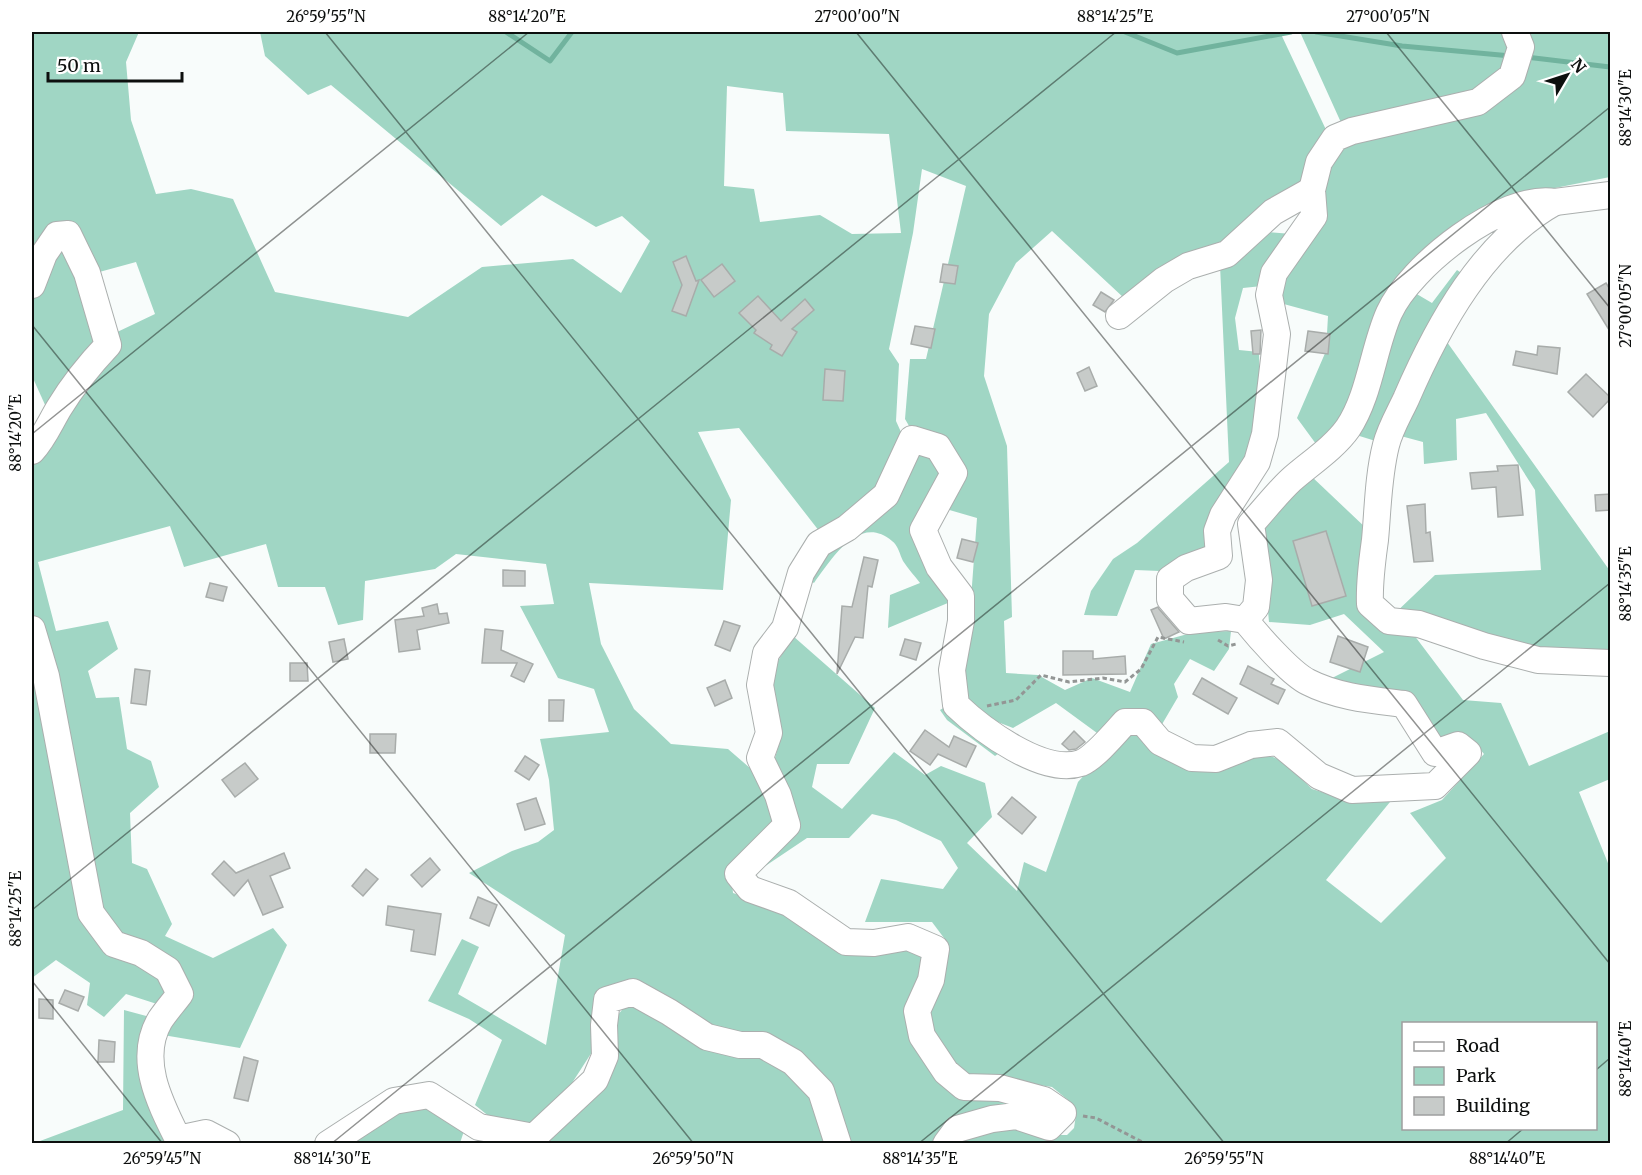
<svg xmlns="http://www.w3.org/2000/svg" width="1642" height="1175" font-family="Merriweather,serif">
<rect width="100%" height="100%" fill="#f8fcfb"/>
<g fill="#a0d6c4" fill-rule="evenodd">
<path d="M32 32H139L126 62 131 120 156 194 191 189 233 199 275 292 408 317 482 267 573 259 621 293 650 241 622 216 596 227 542 195 501 226 331 85 308 95 265 56 260 32H1280L1328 134 1296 189 1225 246 1124 298 1052 231 1016 263 989 314 984 376 1007 446 1012 617 1004 621 1006 673 1038 675 1065 690 1092 678 1130 692 1151 644 1195 632 1231 631 1229 649 1214 671 1190 659 1174 684 1178 697 1161 726 1119 717 1097 733 1056 703 1013 728 980 715 964 693 977 518 946 509 962 476 912 431 905 419 910 359H926L966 186 922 169 913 233 889 349 899 364 896 421 905 441 880 495 823 536 739 428 698 432 731 500 723 590 589 583 601 644 634 709 671 744 728 749 765 781 781 824 731 873 733 893 775 907 844 951 912 943 928 954 923 1059 943 1087 963 1094 992 1093 1042 1110 937 1143H849L826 1086 711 1030 640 987 619 982 598 999 592 1052 572 1083 532 1129 496 1122 475 1105 502 1040 469 1019 428 1001 462 939 479 947 458 994 546 1045 565 935 469 873 512 851 538 842 554 830 549 780 540 739 609 732 594 689 558 678 520 606 554 604 546 564 456 554 435 569 365 581 363 620 338 625 325 587H278L266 544 184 567 170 526 38 562 56 631 108 621 118 649 88 671 96 698 119 697 127 749 151 761 159 787 130 813 132 863 147 869 172 924 165 936 213 958 273 928 287 945 240 1048 163 1035 182 993 116 937 96 909 51 671 32 615V460L113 334 155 314 136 262 92 274 74 229 32 268ZM727 86 783 93 786 131 889 134 901 233 852 234 820 215 760 222 754 189 724 186Z"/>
<path d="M1300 32H1610V177L1555 188 1475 215 1427 248 1343 427 1316 444 1297 418 1326 351 1328 316 1280 303 1284 283 1300 251 1331 161 1348 138Z"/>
<path d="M1265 232 1292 234 1262 286 1243 288 1235 318 1239 350 1259 352 1260 392 1255 429 1211 553 1160 571 1135 570 1117 616 1084 615 1091 591 1113 559 1137 543 1229 462 1220 265Z"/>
<path d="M66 241 102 345 46 407 32 376V302L36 285Z"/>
<path d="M1457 270 1470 279 1382 443 1353 434 1397 312 1415 293 1432 303Z"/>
<path d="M1442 335 1610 571V659L1539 656 1391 617 1435 575 1541 570 1535 490 1486 413 1456 419 1457 460 1424 464 1423 442 1397 435Z"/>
<path d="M919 446 948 474 918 534 955 600 888 628 890 595 920 583C915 576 908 569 903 561 900 555 898 545 892 541 859 513 831 560 814 583L804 577Z"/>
<path d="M1310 475 1367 529 1361 582 1411 631 1463 700 1501 703 1529 766 1610 731V779L1579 792 1610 868V1143H957L960 1140 1009 1124 1054 1135H1067L1074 1128 1076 1115 1068 1100 1052 1087 968 1074 946 1057 927 1017 945 965 944 938 932 922H865L881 879 943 889 958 868 941 841 896 820 872 814 849 838H807L752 875 796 827 772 768 780 741 772 682 775 666 793 636 875 708 849 764H817L812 787 842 809 894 752 925 775 941 766 985 783 992 817 967 843 1017 891 1024 862 1046 872 1078 782 1125 730 1230 764 1258 757H1273L1284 762 1312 789 1348 800 1390 802 1326 880 1381 923 1446 858 1410 813 1442 800 1484 754C1469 735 1464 738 1441 742L1374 691 1330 679 1384 652 1344 614 1310 625 1269 622 1260 525ZM1404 1024H1596V1128H1404Z"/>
<path d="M32 646 84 917 150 965 172 992 160 1005 126 994 104 1017 87 1005 90 983 56 960 32 978Z"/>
<path d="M950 704 1005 749 995 756 947 720 940 710Z"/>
<path d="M637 1000 768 1054 812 1088 831 1143 545 1144C567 1123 594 1103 610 1076 627 1049 596 1018 637 1000Z"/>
<path d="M124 1010 150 1017 138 1048 148 1106 175 1143 32 1144 123 1110Z"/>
<path d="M413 1107 429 1109 464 1131 460 1143 342 1144 396 1112Z"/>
</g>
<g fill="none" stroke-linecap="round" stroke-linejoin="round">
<g stroke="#71b39e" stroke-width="5">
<path d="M506 32 550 61 572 32"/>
<path d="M1125 32 1177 53 1291 32"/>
<path d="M1316 32 1402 46 1511 56"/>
<path d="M1526 57 1610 67"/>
</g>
</g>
<g fill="#c7cbc9" stroke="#a8acaa" stroke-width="1.5">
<path d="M686 256 696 281 699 280 686 316 672 311 682 285 673 262Z"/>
<path d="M722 264 735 281 714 297 701 280Z"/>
<path d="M943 264 958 266 955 284 940 282Z"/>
<path d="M1606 283 1611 291V333L1587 294Z"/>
<path d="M1101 292 1114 300 1105 312 1093 305Z"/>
<path d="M758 296 781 321 805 299 814 310 792 329 797 332 782 356 770 349 772 345 754 333 756 330 739 313Z"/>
<path d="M915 326 935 329 931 348 911 344Z"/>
<path d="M1261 330 1260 354H1253L1251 331Z"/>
<path d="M1308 331 1330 334 1328 354 1305 351Z"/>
<path d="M1538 346 1560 348 1557 374 1513 365 1516 351 1537 355Z"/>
<path d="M1089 367 1097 386 1085 391 1077 373Z"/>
<path d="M825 369 845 371 843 401 823 400Z"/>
<path d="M1586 374 1611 398 1593 417 1568 392Z"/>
<path d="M1518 465 1523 515 1498 517 1496 487 1472 489 1470 473 1498 471 1497 466Z"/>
<path d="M1611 494V510L1596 511 1595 495Z"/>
<path d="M1425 504 1426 533 1430 532 1433 561 1414 562 1407 506Z"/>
<path d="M1326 531 1346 596 1312 606 1293 541Z"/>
<path d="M962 539 978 543 973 562 957 558Z"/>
<path d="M864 557 878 560 872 587 868 586 863 638 855 637 837 674 842 606 852 607Z"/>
<path d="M503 570 525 571V586H503Z"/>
<path d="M210 583 227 587 223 601 206 597Z"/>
<path d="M437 604 439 614 447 613 449 623 417 630 420 649 399 652 395 620 424 616 422 608Z"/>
<path d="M1158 607 1159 609 1179 632 1164 639 1151 610Z"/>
<path d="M724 621 740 626 730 651 715 645Z"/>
<path d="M485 629 503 631 501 650 533 664 524 682 511 676 517 663H482Z"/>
<path d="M1338 636 1368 647 1360 672 1330 662Z"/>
<path d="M344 639 348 659 333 662 329 642Z"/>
<path d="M905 639 921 643 916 660 900 655Z"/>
<path d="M1063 651H1093V659L1125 656 1126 674 1063 675Z"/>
<path d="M290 663H307L308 681H290Z"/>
<path d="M1248 666 1274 679 1271 684 1285 690 1278 704 1240 684Z"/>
<path d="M135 669 150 671 146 705 131 703Z"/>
<path d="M1202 678 1237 698 1228 714 1193 694Z"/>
<path d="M725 680 732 698 715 706 707 688Z"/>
<path d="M549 700H564L563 721H549Z"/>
<path d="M925 730 949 747 954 736 976 746 966 767 938 754 930 765 910 751Z"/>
<path d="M1074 731 1085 742 1076 749 1069 750 1062 744Z"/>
<path d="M370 734H396L395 753H370Z"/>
<path d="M525 756 539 765 529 780 515 771Z"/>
<path d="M245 763 258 779 235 797 222 780Z"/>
<path d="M1012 797 1036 817 1022 834 998 814Z"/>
<path d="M536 798 545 824 525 830 517 804Z"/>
<path d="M284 853 290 868 270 876 283 907 263 915 248 880 234 896 212 874 224 861 236 873Z"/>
<path d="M430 858 440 870 422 887 411 875Z"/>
<path d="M366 869 378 879 363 896 352 886Z"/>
<path d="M478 897 497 905 489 926 470 918Z"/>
<path d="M388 906 441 914 435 955 411 951 414 930 386 925Z"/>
<path d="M65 990 84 997 78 1011 59 1003Z"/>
<path d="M39 999 53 1000V1019L39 1018Z"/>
<path d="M99 1040 115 1042 114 1062H98Z"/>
<path d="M244 1057 258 1061 248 1101 234 1098Z"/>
</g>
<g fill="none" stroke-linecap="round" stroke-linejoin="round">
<g stroke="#abafae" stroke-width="28">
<g id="minor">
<path d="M1555 202 1610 195"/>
<path d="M32 285 44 254 57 235 68 234 87 273 108 345C90 364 73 385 59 408 50 423 44 438 32 451"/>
<path d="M1119 316 1164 280 1188 266 1227 254 1273 212 1312 190"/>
<path d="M1245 620 1256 607 1259 580 1251 524C1264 510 1277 493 1291 480 1309 464 1334 448 1348 428 1370 395 1373 349 1389 313 1410 266 1503 193 1555 202 1483 242 1438 325 1406 399 1399 414 1390 429 1386 445 1378 477 1378 508 1375 540 1372 562 1369 582 1370 604L1389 621 1419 624 1484 646 1538 660 1610 663"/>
<path d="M32 629 46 676 91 913 114 944 141 953 168 970 180 994C174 1002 166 1011 160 1020 137 1059 160 1103 178 1139L206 1133 227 1144"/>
<path d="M328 1144 394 1101 429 1095 479 1127 534 1137 595 1080 605 1056 604 1025 607 1000 633 992 669 1012 707 1037 740 1045H763L793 1062 821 1091 838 1144"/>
<path d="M946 1144 957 1129 992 1119 1016 1116 1049 1127 1063 1113 1044 1100 1000 1088 964 1087 946 1072 922 1036 917 1011 931 980 936 949 908 937 874 943 846 942 789 903 750 889 738 874 787 825 778 795 760 758 769 733 760 685 766 653 785 628 801 573 819 544 847 528 886 495 912 439 938 447 954 473 923 530 939 567 961 596V621L952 670 956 705C981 729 1043 776 1081 763 1094 758 1115 733 1125 722H1143L1160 742 1192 758 1216 759 1251 745 1278 742 1319 776 1352 790 1435 786 1468 753 1458 745 1435 753 1404 704C1372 700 1337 697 1308 682 1290 673 1258 636 1245 620L1226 617 1189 621 1170 599V579L1186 568 1219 556 1217 531 1223 515 1257 462 1265 434 1277 334 1269 295 1274 273 1314 216 1312 190 1319 162 1335 138 1352 131 1478 102 1512 76 1521 47 1515 32"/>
</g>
</g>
<g stroke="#939695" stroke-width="3" stroke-dasharray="4.5 3" stroke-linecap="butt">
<path d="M1218 640 1228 646 1236 644"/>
<path d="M987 706 1016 700 1041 675 1069 682 1103 678 1125 682 1141 669 1158 637 1184 642"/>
<path d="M1083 1116 1096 1118 1146 1144"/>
</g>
<use href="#minor" stroke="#fff" stroke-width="26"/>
</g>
<path fill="none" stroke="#0d0f0e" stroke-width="1.5" stroke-opacity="0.45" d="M325 32 1225 1144M856 32 1610 964M1386 32 1610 308M32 325 694 1144M32 434 529 32M32 910 1116 32M32 981 163 1144M1596 1070 1610 1058M331 1144 1610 107M918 1144 1610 583M1505 1144 1524 1128"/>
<rect width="1642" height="1175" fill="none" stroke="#ffffff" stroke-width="66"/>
<rect x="1402" y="1022" width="195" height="108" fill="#ffffff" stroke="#9e9f9f" stroke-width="1.5"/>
<rect x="1414" y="1042" width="30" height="9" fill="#ffffff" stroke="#9e9f9f" stroke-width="1.5"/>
<text x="1456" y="1052" font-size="18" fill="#0d0f0e">Road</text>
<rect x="1414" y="1067" width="30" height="18" fill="#a0d6c4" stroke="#9e9f9f" stroke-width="1.5"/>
<text x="1456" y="1082" font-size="18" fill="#0d0f0e">Park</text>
<rect x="1414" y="1097" width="30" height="18" fill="#c7cbc9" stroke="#9e9f9f" stroke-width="1.5"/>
<text x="1456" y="1112" font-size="18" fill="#0d0f0e">Building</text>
<g transform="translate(1567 75) rotate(51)" stroke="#ffffff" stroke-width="4.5" paint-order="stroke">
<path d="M0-4.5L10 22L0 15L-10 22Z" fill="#0d0f0e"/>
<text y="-9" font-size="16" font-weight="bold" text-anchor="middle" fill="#0d0f0e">N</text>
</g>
<path d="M48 72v9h134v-9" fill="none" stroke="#0d0f0e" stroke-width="3"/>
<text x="57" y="72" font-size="18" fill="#0d0f0e" stroke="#ffffff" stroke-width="4.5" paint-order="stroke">50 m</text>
<rect x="33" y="33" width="1576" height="1109" fill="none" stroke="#0d0f0e" stroke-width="2"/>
<g font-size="15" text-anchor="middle" fill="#0d0f0e">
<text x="326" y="22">26°59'55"N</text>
<text x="527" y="22">88°14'20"E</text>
<text x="857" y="22">27°00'00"N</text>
<text x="1115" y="22">88°14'25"E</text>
<text x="1388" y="22">27°00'05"N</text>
<text transform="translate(1626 108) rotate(-90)" y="5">88°14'30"E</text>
<text transform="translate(1626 306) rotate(-90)" y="5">27°00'05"N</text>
<text transform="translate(16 433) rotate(-90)" y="5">88°14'20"E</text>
<text transform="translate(1626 584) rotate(-90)" y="5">88°14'35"E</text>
<text transform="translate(16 909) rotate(-90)" y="5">88°14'25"E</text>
<text transform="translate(1626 1059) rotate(-90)" y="5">88°14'40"E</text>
<text x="162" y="1164">26°59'45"N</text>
<text x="332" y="1164">88°14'30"E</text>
<text x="693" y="1164">26°59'50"N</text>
<text x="920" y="1164">88°14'35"E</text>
<text x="1224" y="1164">26°59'55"N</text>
<text x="1507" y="1164">88°14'40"E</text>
</g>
</svg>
